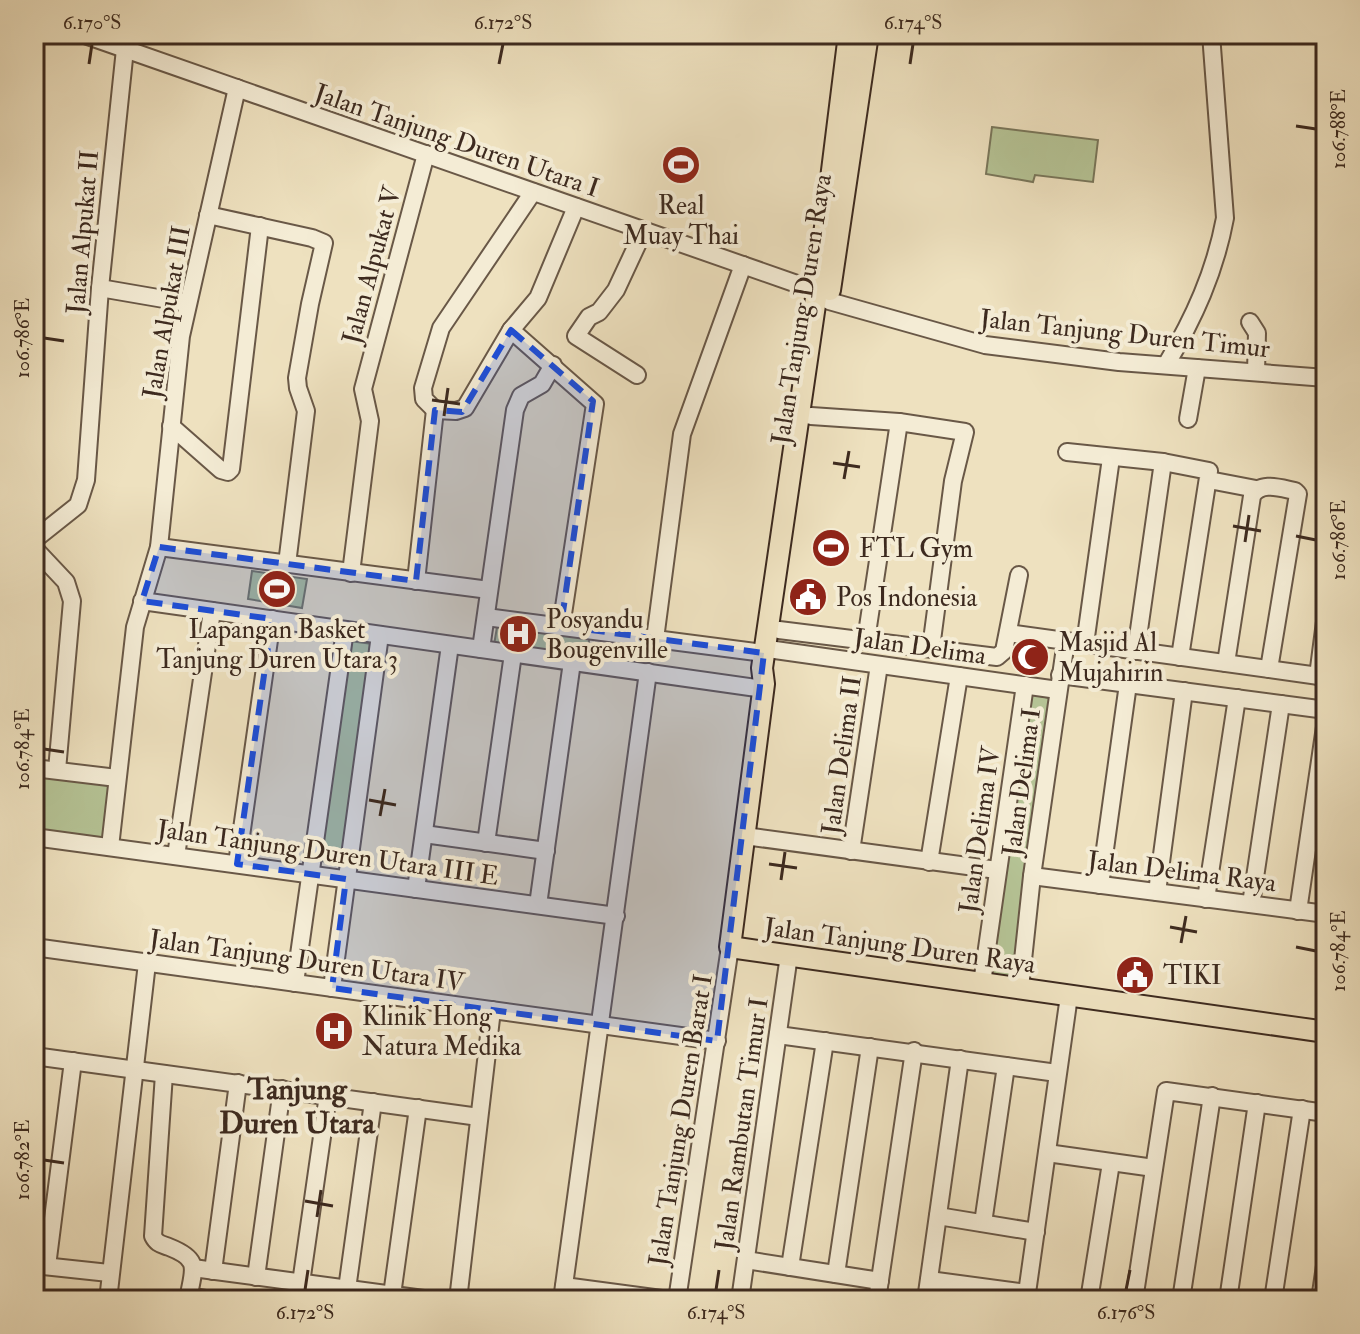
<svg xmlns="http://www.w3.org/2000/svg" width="1360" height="1334" font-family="'IM FELL Double Pica',serif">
<rect width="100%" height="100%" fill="#eee1bf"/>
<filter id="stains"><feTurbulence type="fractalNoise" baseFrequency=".0025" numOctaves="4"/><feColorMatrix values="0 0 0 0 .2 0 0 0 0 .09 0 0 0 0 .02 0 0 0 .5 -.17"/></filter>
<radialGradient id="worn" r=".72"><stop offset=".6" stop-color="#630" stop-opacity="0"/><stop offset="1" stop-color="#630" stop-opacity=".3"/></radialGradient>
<g fill="#b5c395" stroke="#79765a" stroke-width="2">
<path d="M992 127 1098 140 1093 182 1035 175 1033 182 986 174Z"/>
<path d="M252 571 307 579 302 608 248 599Z"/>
<path d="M499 615 591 629 586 659 494 645Z"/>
<path d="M349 641 373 644 344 864 320 861Z"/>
<path d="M1030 694 1050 698 1012 983 990 980Z"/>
<path d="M34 774 111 782 103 842 34 831Z"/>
<path d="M933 1286 1022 1300H930Z"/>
</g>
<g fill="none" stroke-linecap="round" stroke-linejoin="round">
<g stroke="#695847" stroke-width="20">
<g id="minor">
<path d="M82 34 817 291"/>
<path d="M208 215 312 238 324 243 310 304 297 378 298 388 306 411 287 564"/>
<path d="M100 288 187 303"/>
<path d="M829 301 985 345 1119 362 1326 378"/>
<path d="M1250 322 1257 333 1256 372"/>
<path d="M511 330 595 404 561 627"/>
<path d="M1166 365C1194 318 1215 272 1225 218L1211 34"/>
<path d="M637 375 576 336 589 317 599 312 616 290 644 230"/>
<path d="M435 410 456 411 465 408 511 330 538 298 576 207"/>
<path d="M435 410 424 399 423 388 441 328 533 192"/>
<path d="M811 416 899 422 965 432 953 481 931 648"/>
<path d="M1188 419 1197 368"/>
<path d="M171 426 221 470 228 472 231 469 260 226"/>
<path d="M1067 452 1163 462 1209 471 1180 657"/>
<path d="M1209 480 1256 489"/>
<path d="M34 540 78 505 86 480 100 288 125 49"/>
<path d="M159 547 489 590"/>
<path d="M34 548 66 582 72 601 57 770"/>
<path d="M351 573 370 421 363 389 426 154"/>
<path d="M416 581 435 410"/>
<path d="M142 601 764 689"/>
<path d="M486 617 764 653"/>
<path d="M779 630 997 657 1004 651 1019 575"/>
<path d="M1008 633 1326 677"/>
<path d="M655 639 682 434 743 265"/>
<path d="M866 640 899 422"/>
<path d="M1085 644 1111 458"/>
<path d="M481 649 515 410 521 396 542 384 553 365"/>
<path d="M775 650 1058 690"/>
<path d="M1136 651 1163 462"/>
<path d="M1226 663 1252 496C1260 481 1280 488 1295 491L1298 494 1269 669"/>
<path d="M1060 675 1326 710"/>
<path d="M1318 676 1326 614"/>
<path d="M34 768 117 778"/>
<path d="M424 834 546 851"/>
<path d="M745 836 997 870"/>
<path d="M34 837 616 916"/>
<path d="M486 843 513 654"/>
<path d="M110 847 135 627 159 547 181 336 237 88"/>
<path d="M851 851 879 665"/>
<path d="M176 856 212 611"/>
<path d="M929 862 959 676"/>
<path d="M237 864 272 619"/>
<path d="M1032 876 1326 914"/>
<path d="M1100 885 1128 684"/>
<path d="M416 889 450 645"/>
<path d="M1157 892 1184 691"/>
<path d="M1206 899 1237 698"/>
<path d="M1251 904 1281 704"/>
<path d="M538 905 572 662"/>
<path d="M1298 911 1326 720"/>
<path d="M34 947 717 1041"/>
<path d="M295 983 345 630"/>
<path d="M982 983 1025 685"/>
<path d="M332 988 380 635"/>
<path d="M1020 988 1032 876 1066 641"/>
<path d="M778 1035 1057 1073"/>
<path d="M34 1056 479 1117"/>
<path d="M164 1074 153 1236C157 1244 161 1244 169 1247 202 1260 193 1269 188 1300"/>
<path d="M1047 1153 1154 1168"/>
<path d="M938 1216 1036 1232"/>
<path d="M983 1223 1006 1066"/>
<path d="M746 1260 880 1281"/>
<path d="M34 1265 109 1273"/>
<path d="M47 1266 73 1061"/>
<path d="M790 1267 825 1041"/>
<path d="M193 1268 431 1300"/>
<path d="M213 1271 238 1083"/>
<path d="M836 1274 870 1047"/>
<path d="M256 1277 282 1089"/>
<path d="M929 1280 1027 1293"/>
<path d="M301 1283 328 1095"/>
<path d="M564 1286 669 1300"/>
<path d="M347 1289 373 1102"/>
<path d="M392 1295 418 1108"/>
<path d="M188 1296 213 1300"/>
<path d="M34 1298 48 1300"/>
<path d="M108 1300 147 963"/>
<path d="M458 1300 492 1010"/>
<path d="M562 1300 648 672"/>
<path d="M677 1300 730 947"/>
<path d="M740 1300 789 955"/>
<path d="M877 1300 914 1051"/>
<path d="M926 1300 960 1059"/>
<path d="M1026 1300 1069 996"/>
<path d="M1089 1300 1111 1163"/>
<path d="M1134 1300 1166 1091 1326 1113"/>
<path d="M1181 1300 1212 1096"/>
<path d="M1228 1300 1257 1103"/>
<path d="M1273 1300 1302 1109"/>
<path d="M1320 1300 1326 1259"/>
</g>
</g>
<g stroke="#3d2a1f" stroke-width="24">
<g id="major">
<path d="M849 34 817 291 762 668 764 684 730 947 1326 1032"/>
<path d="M830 290 868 34"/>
</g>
</g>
<use href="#minor" stroke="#f4ecd5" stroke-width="16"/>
<use href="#major" stroke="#eee1bf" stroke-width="20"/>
</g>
<path fill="#1d4ed8" fill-opacity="0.2" stroke="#1d4ed8" stroke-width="6" stroke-dasharray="16 10" stroke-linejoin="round" d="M511 330 593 401 561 626 764 653 717 1041 332 988 346 879 237 864 272 619 142 601 159 547 416 581 435 410 462 412Z"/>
<path fill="none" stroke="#3d2a1f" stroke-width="3" d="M89 64 92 44M499 64 503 44M910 64 913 44M1296 126 1316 129M44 338 64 341M432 400 460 404M444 416 448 388M833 463 860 467M844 479 849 451M1233 526 1261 531M1296 536 1316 540M1245 542 1249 515M44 749 64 752M369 800 396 805M380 816 385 789M769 864 797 868M781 880 785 852M1170 927 1197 932M1181 943 1186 916M1296 947 1316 951M44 1160 64 1163M305 1201 333 1206M317 1217 321 1190M305 1290 308 1270M716 1290 719 1270M1126 1290 1130 1270"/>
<defs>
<g id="stadium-disc" transform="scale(2)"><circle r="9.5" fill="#8f2418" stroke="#f4ecd5"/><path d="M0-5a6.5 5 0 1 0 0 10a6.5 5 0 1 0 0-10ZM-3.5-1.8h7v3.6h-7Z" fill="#fff"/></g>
<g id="civic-disc" transform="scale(2)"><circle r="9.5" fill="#8f2418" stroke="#f4ecd5"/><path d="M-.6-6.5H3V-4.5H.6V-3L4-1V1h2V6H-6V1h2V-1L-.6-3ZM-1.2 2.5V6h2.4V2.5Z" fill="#fff"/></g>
<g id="hospital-disc" transform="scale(2)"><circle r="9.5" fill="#8f2418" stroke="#f4ecd5"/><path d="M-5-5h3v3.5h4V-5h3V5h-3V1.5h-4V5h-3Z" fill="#fff"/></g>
<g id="mosque-disc" transform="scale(2)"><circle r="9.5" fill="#8f2418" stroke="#f4ecd5"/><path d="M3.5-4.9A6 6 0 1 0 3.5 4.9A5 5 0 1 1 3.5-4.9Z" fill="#fff"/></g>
</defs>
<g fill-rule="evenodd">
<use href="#stadium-disc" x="681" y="165"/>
<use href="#stadium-disc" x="831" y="548"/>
<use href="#stadium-disc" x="277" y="589"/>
<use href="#civic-disc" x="808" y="597"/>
<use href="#hospital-disc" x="518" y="634"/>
<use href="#mosque-disc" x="1030" y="657"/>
<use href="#civic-disc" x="1135" y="975"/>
<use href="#hospital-disc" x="334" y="1031"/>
</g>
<g text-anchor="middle" stroke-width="8" stroke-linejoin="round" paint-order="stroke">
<g font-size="26" fill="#3d2a1f" stroke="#f4ecd5">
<text transform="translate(457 140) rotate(19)" y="9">Jalan Tanjung Duren Utara I</text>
<text transform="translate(82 232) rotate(-85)" y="9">Jalan Alpukat II</text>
<text transform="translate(371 265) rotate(-75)" y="9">Jalan Alpukat V</text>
<text transform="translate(801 309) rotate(-81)" y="9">Jalan Tanjung Duren Raya</text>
<text transform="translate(166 312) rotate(-80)" y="9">Jalan Alpukat III</text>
<text transform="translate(1125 333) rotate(6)" y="9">Jalan Tanjung Duren Timur</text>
<text transform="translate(920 646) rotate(8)" y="9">Jalan Delima</text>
<text transform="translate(841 755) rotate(-82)" y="9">Jalan Delima II</text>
<text transform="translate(1021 782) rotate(-82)" y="9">Jalan Delima I</text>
<text transform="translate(979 830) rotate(-82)" y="9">Jalan Delima IV</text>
<text transform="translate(328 852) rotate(8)" y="9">Jalan Tanjung Duren Utara III E</text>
<text transform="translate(1182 871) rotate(7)" y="9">Jalan Delima Raya</text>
<text transform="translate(900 945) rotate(8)" y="9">Jalan Tanjung Duren Raya</text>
<text transform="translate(307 960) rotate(8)" y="9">Jalan Tanjung Duren Utara IV</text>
<text transform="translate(680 1120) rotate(-81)" y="9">Jalan Tanjung Duren Barat I</text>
<text transform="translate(741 1124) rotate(-82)" y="9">Jalan Rambutan Timur I</text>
</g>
<g font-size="26" fill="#3d2a1f" stroke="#f4ecd5" text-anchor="start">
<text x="681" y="214" text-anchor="middle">Real<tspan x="681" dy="30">Muay Thai</tspan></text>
<text x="859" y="557">FTL Gym</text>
<text x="836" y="606">Pos Indonesia</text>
<text x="546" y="628">Posyandu<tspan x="546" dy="30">Bougenville</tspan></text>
<text x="277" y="638" text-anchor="middle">Lapangan Basket<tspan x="277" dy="30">Tanjung Duren Utara 3</tspan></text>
<text x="1058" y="651">Masjid Al<tspan x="1058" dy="30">Mujahirin</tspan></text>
<text x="1163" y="984">TIKI</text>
<text x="362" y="1025">Klinik Hong<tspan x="362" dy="30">Natura Medika</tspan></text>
</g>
<g font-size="30" font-weight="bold" fill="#3d2a1f" stroke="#f4ecd5">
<text x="297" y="1099">Tanjung<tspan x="297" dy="34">Duren Utara</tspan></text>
</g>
</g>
<rect width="1360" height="1334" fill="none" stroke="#eee1bf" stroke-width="88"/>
<rect x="44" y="44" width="1272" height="1246" fill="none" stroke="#3d2a1f" stroke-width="3"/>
<g font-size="20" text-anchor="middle" fill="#3d2a1f">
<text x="92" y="29">6.170°S</text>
<text x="503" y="29">6.172°S</text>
<text x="913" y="29">6.174°S</text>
<text transform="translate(1338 129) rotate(-90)" y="7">106.788°E</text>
<text transform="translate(22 338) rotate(-90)" y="7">106.786°E</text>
<text transform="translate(1338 540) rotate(-90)" y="7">106.786°E</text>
<text transform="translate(22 749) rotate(-90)" y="7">106.784°E</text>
<text transform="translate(1338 951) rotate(-90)" y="7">106.784°E</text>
<text transform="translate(22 1160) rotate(-90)" y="7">106.782°E</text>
<text x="305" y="1319">6.172°S</text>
<text x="716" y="1319">6.174°S</text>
<text x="1126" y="1319">6.176°S</text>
</g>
<rect width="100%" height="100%" filter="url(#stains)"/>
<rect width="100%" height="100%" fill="url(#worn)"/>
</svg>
